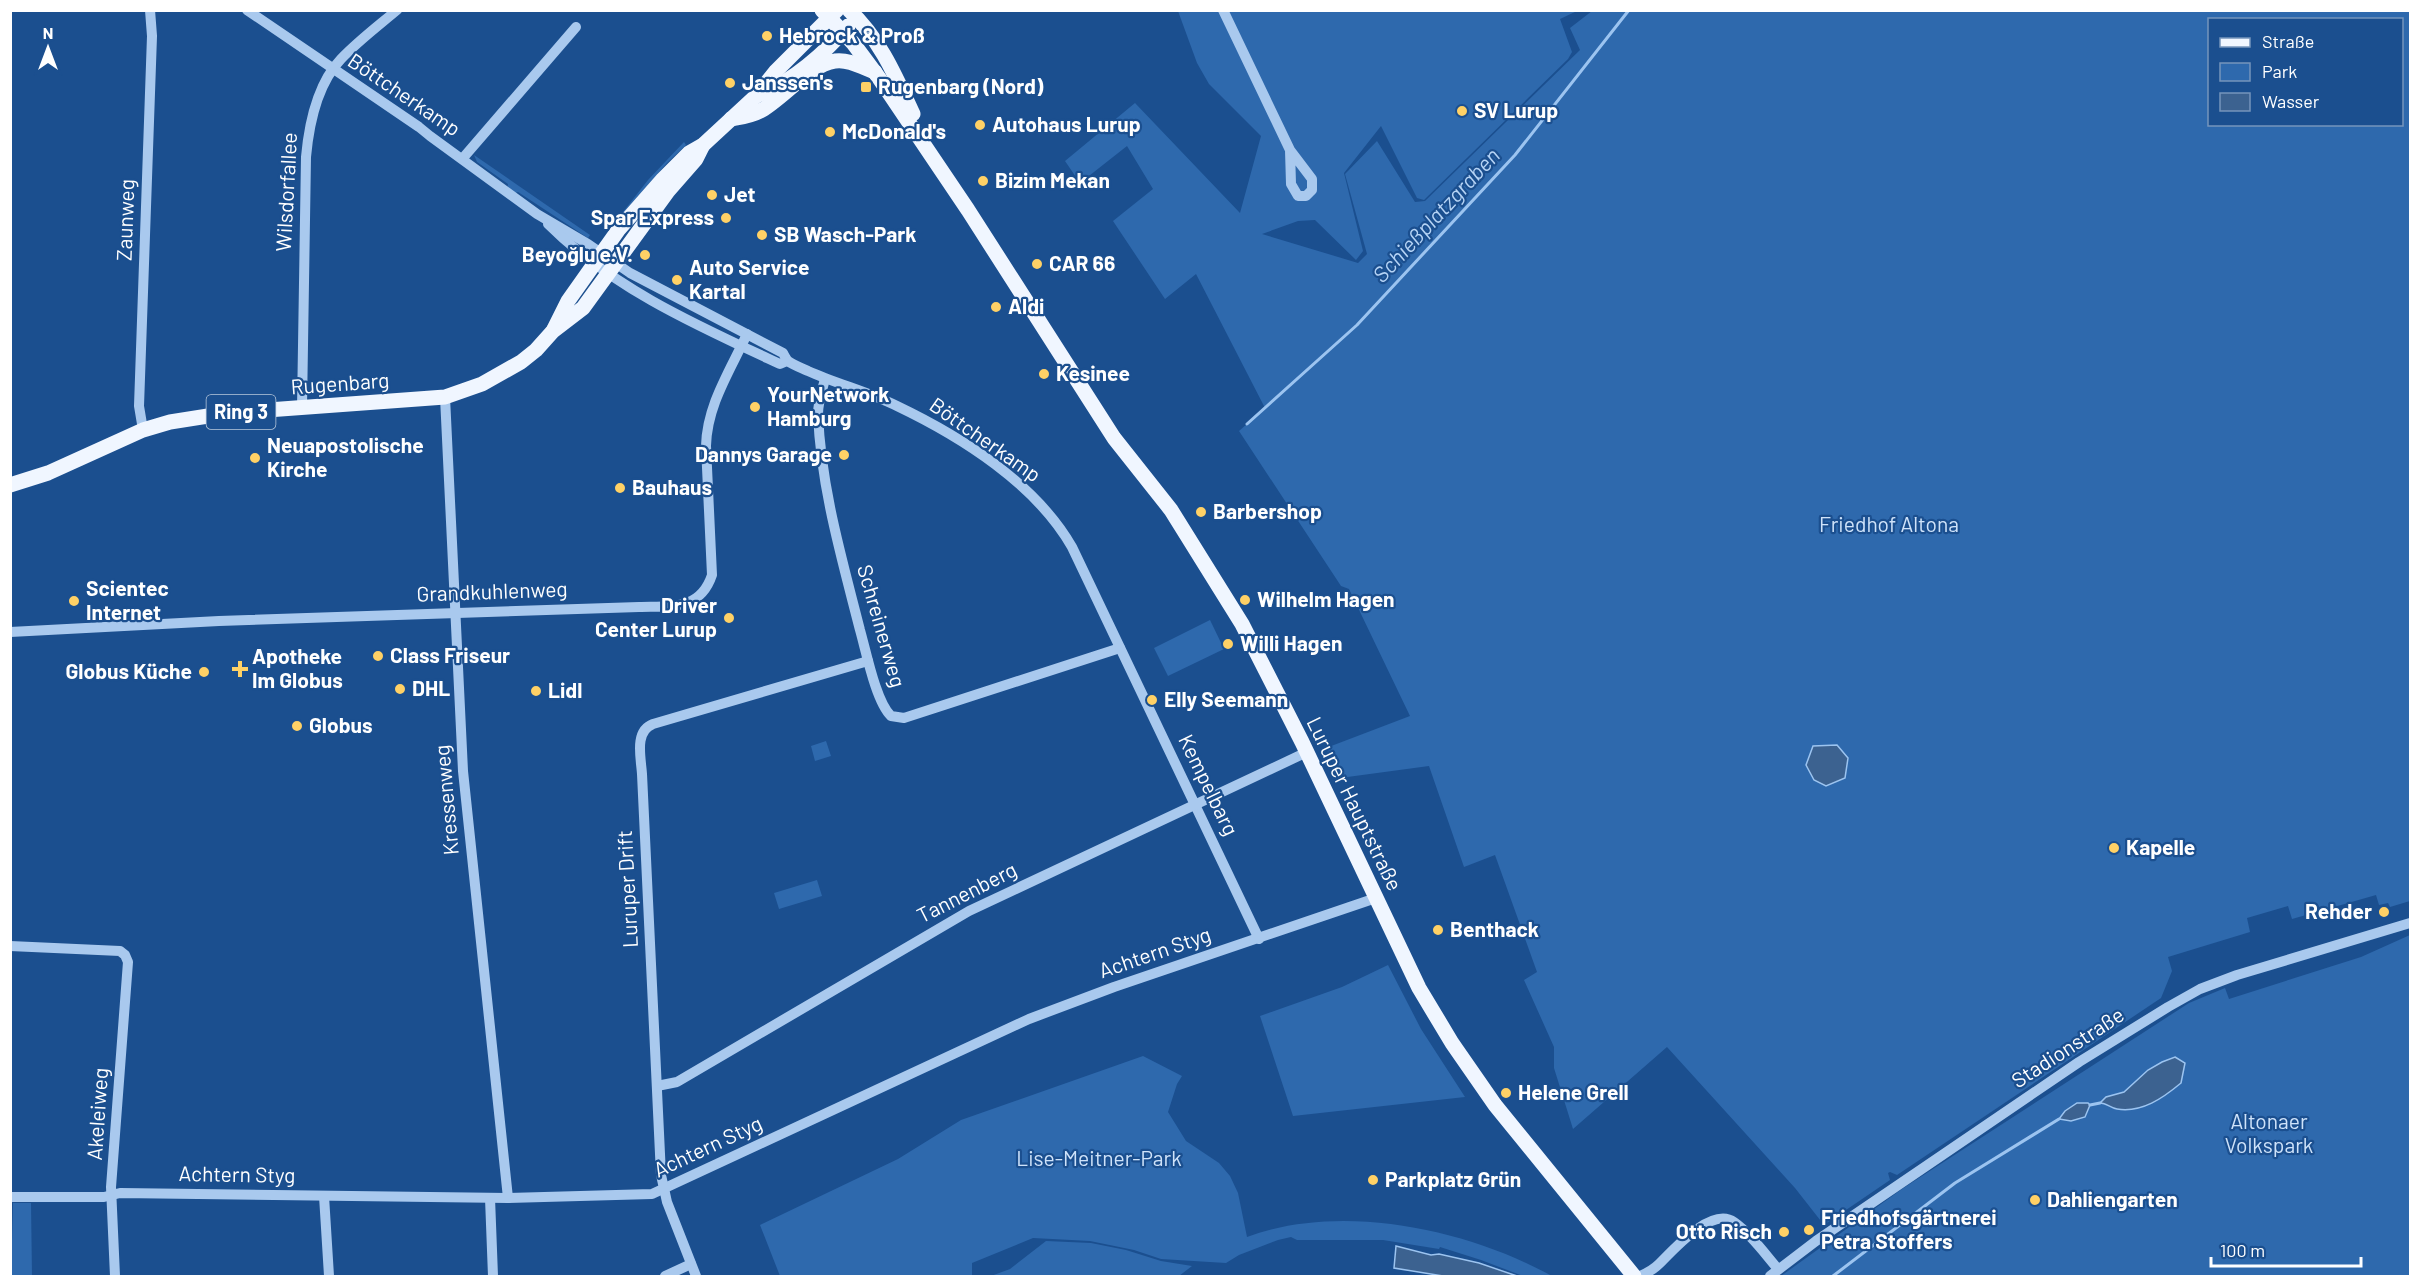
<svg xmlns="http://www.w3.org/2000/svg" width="2421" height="1287" font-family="Barlow,sans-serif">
<rect width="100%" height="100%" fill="#1b4f8f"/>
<g fill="#2e69ad" fill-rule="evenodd">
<path d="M1621 10 2410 11V901L2390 907 2388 903 2379 905 2376 895 2292 919 2288 906 2247 918 2250 932 2168 957 2172 971 2161 998 1897 1175 1890 1172 1888 1173 1890 1180 1824 1225 1795 1188 1667 1047 1573 1129 1554 1068V1047L1524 980 1537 972 1495 855 1464 867 1429 766 1340 778 1326 748 1410 716 1349 589 1341 586 1239 431 1265 408 1196 274 1165 299 1113 221 1153 189 1127 146 1080 183 1065 161 1135 103 1240 213 1261 136 1209 84 1197 63 1178 11H1577L1560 19 1572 52 1568 59 1424 200 1417 198 1381 126 1344 173 1363 251 1356 260 1315 220 1298 221 1262 234 1358 263 1367 254 1345 174 1377 141 1415 202 1425 201 1580 50 1570 28 1592 11ZM2210 20H2402V124H2210Z"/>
<path d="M684 142 686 145 667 163 616 221 648 180Z"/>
<path d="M474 155 590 235 588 238 518 192 513 194 507 190 508 184 477 162Z"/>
<path d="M1210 620 1224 649 1168 676 1154 648Z"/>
<path d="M826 741 831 756 815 761 811 746Z"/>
<path d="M817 880 822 896 779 909 774 893Z"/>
<path d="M2410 935V1276H1781L1902 1189 2189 1003 2225 988 2229 999 2361 957Z"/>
<path d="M1388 965 1421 1029 1465 1097 1293 1116 1260 1016 1342 987Z"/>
<path d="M1143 1056 1182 1076 1177 1084 1168 1112 1186 1141 1219 1163 1230 1176 1238 1193 1247 1237C1342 1202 1466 1229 1552 1276H1523L1481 1260 1440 1247 1439 1249 1383 1240H1297L1291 1237 1278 1240 1239 1255 1226 1263 1161 1259 1134 1250 1090 1241 1033 1238 972 1263V1276H780L760 1225 898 1159 961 1120Z"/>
<path d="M13 1203H31L32 1276H11Z"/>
<path d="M1046 1241 1091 1243 1126 1250 1161 1261 1192 1266 1179 1276H991L1010 1269Z"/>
</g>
<g fill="#3c6290" stroke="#9cc4f0" stroke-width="1.5">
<path d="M1837 745 1848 758 1845 778 1826 786 1814 780 1806 765 1813 746Z"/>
<path d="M2175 1057 2185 1063 2181 1083C2163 1098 2142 1113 2117 1109 2110 1108 2107 1103 2100 1103L2106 1097 2124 1092 2148 1070 2162 1062Z"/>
<path d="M2077 1103H2088L2090 1105 2085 1117 2071 1121 2059 1119 2065 1111Z"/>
<path d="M1396 1246 1431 1255 1439 1254 1479 1263 1517 1276H1443L1394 1268Z"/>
</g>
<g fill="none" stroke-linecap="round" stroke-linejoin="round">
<g stroke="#9cc4f0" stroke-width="3">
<path d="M1247 424 1357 325 1515 155 1629 10"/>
<path d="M2090 1105 2100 1103"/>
<path d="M1833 1276 1955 1183 2059 1119"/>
</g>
<g stroke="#a9c9ee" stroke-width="10">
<path d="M247 10 419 127 430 136 537 214 588 244 630 273 783 353C784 355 787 360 788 361 793 365 802 368 808 371 837 384 869 392 897 406 962 437 1036 484 1072 547L1259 939"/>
<path d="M1223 10 1290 150 1312 179V190L1306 196H1298L1291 184 1290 150"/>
<path d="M463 158 576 27"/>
<path d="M548 224C612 288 698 326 780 364L787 361"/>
<path d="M825 379C822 391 818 402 818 414 821 488 842 559 860 630 866 651 876 702 891 716L904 718 1120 648"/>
<path d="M445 397 463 771 508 1198"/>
<path d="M302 408 306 157C309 124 317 84 341 59 358 41 378 26 397 10"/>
<path d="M143 430 139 406 152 36 150 10"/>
<path d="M10 632 219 621 639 607C670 606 700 611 712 575L706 446C707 405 730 371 747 334"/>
<path d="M10 946 120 951 125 955 128 962 111 1187 115 1276"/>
<path d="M657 1086 677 1082 969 911 1307 752"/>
<path d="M324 1196 329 1276"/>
<path d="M10 1197H104L120 1193 508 1198 652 1194 1029 1019 1114 987 1376 898"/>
<path d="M490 1198 493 1276"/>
<path d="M665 1276 691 1264"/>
<path d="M696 1276 667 1202 661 1175 642 774C641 758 634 731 653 724L868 661"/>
<path d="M1640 1276C1647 1273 1654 1269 1659 1264 1674 1249 1712 1206 1734 1222 1751 1234 1765 1254 1778 1269"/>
<path d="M1770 1276 1816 1241 2079 1062 2168 1007 2200 989 2237 975 2410 923"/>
</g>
<g stroke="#f0f6ff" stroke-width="15">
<path d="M822 10 853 43 879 78 968 210 1114 438 1171 510 1242 624 1302 742 1419 988 1452 1043 1495 1105 1634 1276"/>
<path d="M849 10C880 39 896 77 913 114"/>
<path d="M758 95C792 82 825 53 848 26"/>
<path d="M731 119C742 117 752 116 762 110 783 98 811 64 835 61 848 59 862 67 875 72"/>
<path d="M554 329 568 301 619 229 663 179 689 153 703 145 756 96 776 71 837 10"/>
<path d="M10 485 48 473 143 430 170 422 227 413 445 397 482 384 521 362 536 350 553 331 583 308 668 191 696 159 703 145"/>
</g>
</g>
<g fill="#ffd166" stroke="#1b4f8f" stroke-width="2">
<circle cx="767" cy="36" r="6"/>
<circle cx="730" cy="83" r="6"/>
<rect x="860" y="81" width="12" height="12" rx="3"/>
<circle cx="1462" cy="111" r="6"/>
<circle cx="980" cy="125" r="6"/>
<circle cx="830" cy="132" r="6"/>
<circle cx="983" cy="181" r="6"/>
<circle cx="712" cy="195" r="6"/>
<circle cx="726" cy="218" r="6"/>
<circle cx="762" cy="235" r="6"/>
<circle cx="645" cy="255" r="6"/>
<circle cx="1037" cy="264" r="6"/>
<circle cx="677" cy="280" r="6"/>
<circle cx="996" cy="307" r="6"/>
<circle cx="1044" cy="374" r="6"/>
<circle cx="755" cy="407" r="6"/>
<circle cx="844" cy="455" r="6"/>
<circle cx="255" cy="458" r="6"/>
<circle cx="620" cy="488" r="6"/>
<circle cx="1201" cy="512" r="6"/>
<circle cx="1245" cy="600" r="6"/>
<circle cx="74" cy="601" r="6"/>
<circle cx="729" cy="618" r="6"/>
<circle cx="1228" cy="644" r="6"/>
<circle cx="378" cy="656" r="6"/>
<path d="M237 660h6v6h6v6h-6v6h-6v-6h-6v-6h6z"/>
<circle cx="204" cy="672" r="6"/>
<circle cx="400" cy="689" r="6"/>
<circle cx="536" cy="691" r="6"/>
<circle cx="1152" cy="700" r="6"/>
<circle cx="297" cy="726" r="6"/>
<circle cx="2114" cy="848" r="6"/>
<circle cx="2384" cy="912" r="6"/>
<circle cx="1438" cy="930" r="6"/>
<circle cx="1506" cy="1093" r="6"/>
<circle cx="1373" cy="1180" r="6"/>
<circle cx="2035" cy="1200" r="6"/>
<circle cx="1809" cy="1230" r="6"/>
<circle cx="1784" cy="1232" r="6"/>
</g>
<g text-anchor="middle" stroke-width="4.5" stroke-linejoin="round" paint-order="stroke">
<rect fill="#1b4f8f" stroke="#bbcadd" stroke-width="1.5" x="206.5" y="395" width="69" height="34" rx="4.5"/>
<g font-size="20" font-weight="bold" fill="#fff">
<text x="241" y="419">Ring 3</text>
</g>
<g font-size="21" font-weight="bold" fill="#fff" stroke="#1b4f8f" text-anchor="start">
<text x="779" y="43">Hebrock &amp; Proß</text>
<text x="742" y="90">Janssen's</text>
<text x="878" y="94">Rugenbarg (Nord)</text>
<text x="1474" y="118">SV Lurup</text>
<text x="992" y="132">Autohaus Lurup</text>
<text x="842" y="139">McDonald's</text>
<text x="995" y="188">Bizim Mekan</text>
<text x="724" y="202">Jet</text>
<text x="714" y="225" text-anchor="end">Spar Express</text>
<text x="774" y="242">SB Wasch-Park</text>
<text x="633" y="262" text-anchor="end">Beyoğlu e.V.</text>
<text x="1049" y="271">CAR 66</text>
<text x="689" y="275">Auto Service<tspan x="689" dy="24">Kartal</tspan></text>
<text x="1008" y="314">Aldi</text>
<text x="1056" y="381">Kesinee</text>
<text x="767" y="402">YourNetwork<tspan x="767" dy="24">Hamburg</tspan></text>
<text x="267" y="453">Neuapostolische<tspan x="267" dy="24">Kirche</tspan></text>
<text x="832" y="462" text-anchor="end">Dannys Garage</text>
<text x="632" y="495">Bauhaus</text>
<text x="1213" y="519">Barbershop</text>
<text x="86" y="596">Scientec<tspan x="86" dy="24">Internet</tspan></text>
<text x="1257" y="607">Wilhelm Hagen</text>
<text x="717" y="613" text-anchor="end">Driver<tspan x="717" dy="24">Center Lurup</tspan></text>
<text x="1240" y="651">Willi Hagen</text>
<text x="390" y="663">Class Friseur</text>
<text x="252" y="664">Apotheke<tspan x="252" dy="24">Im Globus</tspan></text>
<text x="192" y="679" text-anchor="end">Globus Küche</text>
<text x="412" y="696">DHL</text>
<text x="548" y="698">Lidl</text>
<text x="1164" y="707">Elly Seemann</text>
<text x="309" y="733">Globus</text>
<text x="2126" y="855">Kapelle</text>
<text x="2372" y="919" text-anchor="end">Rehder</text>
<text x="1450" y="937">Benthack</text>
<text x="1518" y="1100">Helene Grell</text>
<text x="1385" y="1187">Parkplatz Grün</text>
<text x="2047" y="1207">Dahliengarten</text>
<text x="1821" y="1225">Friedhofsgärtnerei<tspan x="1821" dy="24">Petra Stoffers</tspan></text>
<text x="1772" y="1239" text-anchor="end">Otto Risch</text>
</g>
<g font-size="21" fill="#fff" stroke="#1b4f8f">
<text transform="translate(404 95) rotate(34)" y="7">Böttcherkamp</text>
<text transform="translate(287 192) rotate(-87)" y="7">Wilsdorfallee</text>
<text transform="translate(126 220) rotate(-88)" y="7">Zaunweg</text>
<text transform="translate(340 384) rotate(-4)" y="7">Rugenbarg</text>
<text transform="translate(985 440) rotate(35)" y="7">Böttcherkamp</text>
<text transform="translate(492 592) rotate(-2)" y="7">Grandkuhlenweg</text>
<text transform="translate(881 626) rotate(74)" y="7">Schreinerweg</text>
<text transform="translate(1208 785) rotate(64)" y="7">Kempelbarg</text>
<text transform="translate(447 800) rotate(-95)" y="7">Kressenweg</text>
<text transform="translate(1354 804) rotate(64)" y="7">Luruper Hauptstraße</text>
<text transform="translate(628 889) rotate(-93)" y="7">Luruper Drift</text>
<text transform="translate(967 893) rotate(-27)" y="7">Tannenberg</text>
<text transform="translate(1155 953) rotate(-19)" y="7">Achtern Styg</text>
<text transform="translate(2068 1048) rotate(-33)" y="7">Stadionstraße</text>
<text transform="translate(98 1114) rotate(-86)" y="7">Akeleiweg</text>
<text transform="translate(708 1147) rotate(-25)" y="7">Achtern Styg</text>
<text transform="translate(237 1175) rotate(1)" y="7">Achtern Styg</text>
</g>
<g font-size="21" fill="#cfe3fa" stroke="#1b4f8f">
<text x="1889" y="532">Friedhof Altona</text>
<text x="2269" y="1129">Altonaer<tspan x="2269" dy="24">Volkspark</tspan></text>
<text x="1099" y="1166">Lise-Meitner-Park</text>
</g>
<g font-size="22" font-style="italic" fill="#b5d3f5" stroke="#1b4f8f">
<text transform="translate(1436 215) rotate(-47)" y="8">Schießplatzgraben</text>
</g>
</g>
<rect width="2421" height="1287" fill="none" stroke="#ffffff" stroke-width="24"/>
<rect x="2208" y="18" width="195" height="108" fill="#1b4f8f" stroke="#7695bc" stroke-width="1.5"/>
<rect x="2220" y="38" width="30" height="9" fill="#f0f6ff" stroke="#7695bc" stroke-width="1.5"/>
<text x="2262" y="48" font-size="18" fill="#ffffff">Straße</text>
<rect x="2220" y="63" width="30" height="18" fill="#2e69ad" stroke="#7695bc" stroke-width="1.5"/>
<text x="2262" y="78" font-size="18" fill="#ffffff">Park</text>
<rect x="2220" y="93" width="30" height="18" fill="#3c6290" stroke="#7695bc" stroke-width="1.5"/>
<text x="2262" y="108" font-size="18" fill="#ffffff">Wasser</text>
<g transform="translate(48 48)" stroke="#1b4f8f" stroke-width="4.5" paint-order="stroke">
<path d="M0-4.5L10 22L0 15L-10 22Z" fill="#ffffff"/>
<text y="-9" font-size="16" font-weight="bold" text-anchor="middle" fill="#ffffff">N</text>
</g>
<path d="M2211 1257v9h150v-9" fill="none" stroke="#ffffff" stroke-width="3"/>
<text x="2220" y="1257" font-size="18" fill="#ffffff" stroke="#1b4f8f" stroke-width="4.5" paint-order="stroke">100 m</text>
</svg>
